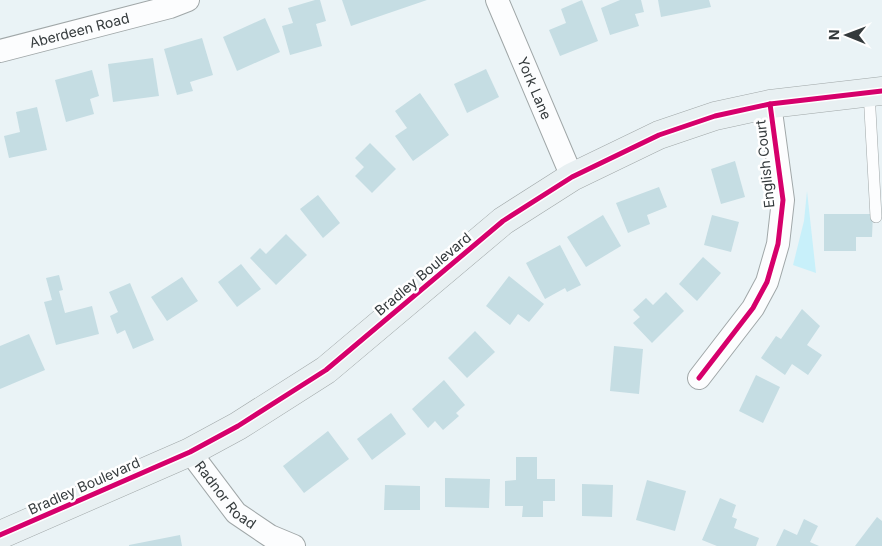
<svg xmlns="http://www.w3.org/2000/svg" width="882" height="546" font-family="Inter,sans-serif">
<rect width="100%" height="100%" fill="#eaf3f6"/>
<path fill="#c8f0fa" d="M807 191 816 273 793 265 804 221Z"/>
<g fill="#c5dde3">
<path d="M315 0H320L326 21 316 24 322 46 290 55 282 26 293 23 288 8Z"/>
<path d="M342 0H427L351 26Z"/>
<path d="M582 0 598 41 560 56 549 30 566 23 561 9Z"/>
<path d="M620 0H641L644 12 635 14 639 26 610 35 601 8Z"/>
<path d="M658 0H709L711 7 661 17Z"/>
<path d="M265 18 280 52 237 71 223 37Z"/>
<path d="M202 38 213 75 190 82 193 91 177 95 164 49Z"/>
<path d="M153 58 159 96 113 102 108 64Z"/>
<path d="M486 69 499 97 467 113 454 84Z"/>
<path d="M92 70 99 96 90 99 94 114 66 122 55 80Z"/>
<path d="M420 93 449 135 413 161 395 136 407 128 395 111Z"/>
<path d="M37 107 47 150 9 158 4 136 20 132 16 112Z"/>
<path d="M370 143 396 169 372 193 355 176 364 167 355 158Z"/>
<path d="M735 161 745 197 721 204 711 169Z"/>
<path d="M659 187 667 207 647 215 650 224 628 233 616 203Z"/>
<path d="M318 195 340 223 323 238 300 209Z"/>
<path d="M824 214H873L872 237H856V251H824Z"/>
<path d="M603 215 621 246 586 267 567 237Z"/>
<path d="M712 215 739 222 731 252 704 245Z"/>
<path d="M286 234 307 255 276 285 250 258 260 248 266 254Z"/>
<path d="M560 245 581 285 567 292 565 288 545 299 526 263Z"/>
<path d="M703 257 721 273 697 301 679 284Z"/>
<path d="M241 264 261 289 237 307 218 282Z"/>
<path d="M59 275 63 290 59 291 65 313 92 306 99 334 56 345 44 302 52 300 46 278Z"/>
<path d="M509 276 544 304 529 322 518 314 510 325 486 306Z"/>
<path d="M182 277 198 301 167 321 151 297Z"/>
<path d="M130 283 154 340 133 349 125 330 117 334 110 316 118 312 109 292Z"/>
<path d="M666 292 684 311 652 343 633 323 640 317 633 310 646 298 653 305Z"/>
<path d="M802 309 820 326 807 345 822 355 808 375 792 364 785 375 761 358 776 336 781 339Z"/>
<path d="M475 331 495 352 467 378 448 358Z"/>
<path d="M29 334 45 370 0 389V346Z"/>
<path d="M614 346 643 349 639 394 610 391Z"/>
<path d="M756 375 780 387 763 423 739 411Z"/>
<path d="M444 380 465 405 456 413 459 416 443 430 435 421 428 428 412 409Z"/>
<path d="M391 413 406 434 372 460 357 439Z"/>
<path d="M328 431 349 459 304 493 283 466Z"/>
<path d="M516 457H537V479H555V501H543V517H522L523 506H505V481L516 480Z"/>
<path d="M445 478 490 479 489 508 445 507Z"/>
<path d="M647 480 686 491 675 531 636 520Z"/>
<path d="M582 484 613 485 612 517 582 516Z"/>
<path d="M385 485 420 486V510H384Z"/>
<path d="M720 498 736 505 732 517 737 519 734 528 759 538 756 546H717L702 540Z"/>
<path d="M877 517 882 521V546H855Z"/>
<path d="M804 519 818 526 810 542 819 546H776L784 529 797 535Z"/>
<path d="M180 535 182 546H129V545Z"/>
</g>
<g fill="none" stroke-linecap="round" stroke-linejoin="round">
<g stroke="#a0a7a8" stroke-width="12">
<path id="lane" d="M869 92 876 217"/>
</g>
<g stroke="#a0a7a8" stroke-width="24">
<g id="street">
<path id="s1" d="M497 0 572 177"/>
<path id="s2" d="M0 51 170 7 188 0"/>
<path d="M699 378 753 308 767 282 778 244 783 200 770 104"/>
<path id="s3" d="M190 452 236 513 270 536 294 546"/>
</g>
</g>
<g stroke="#a0a7a8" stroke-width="29">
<path id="secondary" d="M0 535 190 452 238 426 326 370 503 221 572 177 659 135 715 116 770 104 882 91"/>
</g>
<use href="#lane" stroke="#fcfdfe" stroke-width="11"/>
<use href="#street" stroke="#fcfdfe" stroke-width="22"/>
<use href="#secondary" stroke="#e8f0f2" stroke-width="28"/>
<g stroke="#fff" stroke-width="8">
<g id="cycleway">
<path d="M699 378 753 308 767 282 778 244 783 200 770 104"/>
<path d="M0 535 190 452 238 426 326 370 503 221 572 177 659 135 715 116 770 104 882 91"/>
</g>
</g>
<use href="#cycleway" stroke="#d6006c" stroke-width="5"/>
</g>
<g text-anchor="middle" stroke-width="5" stroke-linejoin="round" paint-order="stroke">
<g font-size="14" fill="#343a3c" stroke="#fff">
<text dy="5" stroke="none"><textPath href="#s2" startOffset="82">Aberdeen Road</textPath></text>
<text dy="5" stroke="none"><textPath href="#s1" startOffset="96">York Lane</textPath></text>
<text transform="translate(765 164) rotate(-96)" y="5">English Court</text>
<text transform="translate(423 274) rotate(-40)" y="5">Bradley Boulevard</text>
<text transform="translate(84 486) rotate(-24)" y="5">Bradley Boulevard</text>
<text dy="5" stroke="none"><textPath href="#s3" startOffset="56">Radnor Road</textPath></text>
</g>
</g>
<g transform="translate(847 35) rotate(271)" stroke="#ffffff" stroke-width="4" paint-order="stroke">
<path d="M0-4L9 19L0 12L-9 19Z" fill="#343a3c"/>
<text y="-8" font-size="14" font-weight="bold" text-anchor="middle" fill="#343a3c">N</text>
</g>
</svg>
